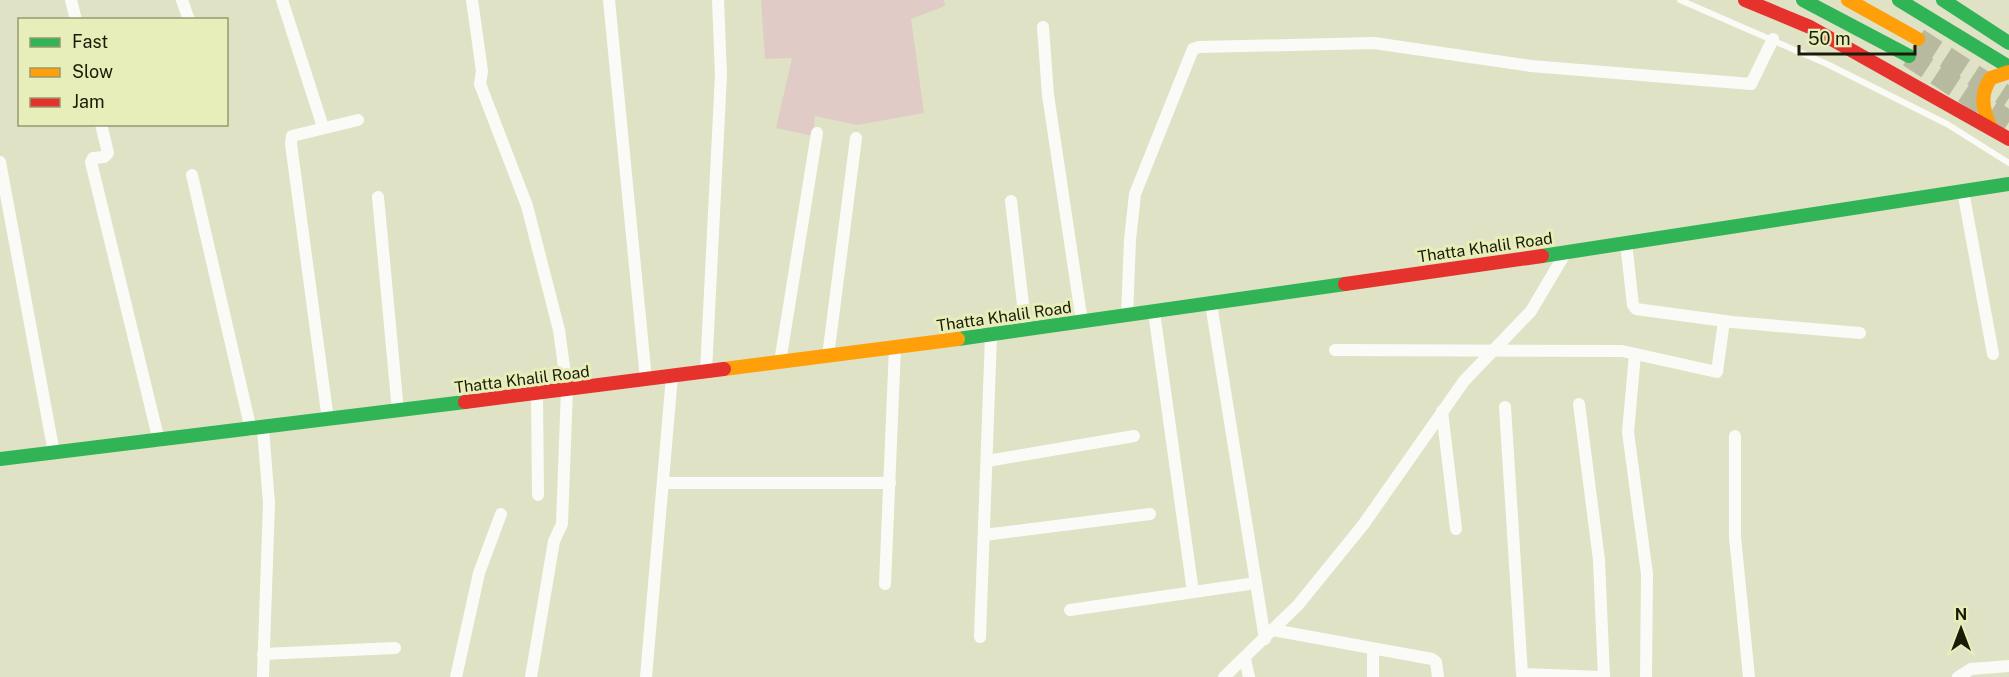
<svg xmlns="http://www.w3.org/2000/svg" width="2009" height="677" font-family="'Public Sans',sans-serif">
<rect width="100%" height="100%" fill="#dfe2c5"/>
<path fill="#e1cbc7" d="M761 0H944L945 6 911 19 924 113 857 125 815 116 813 136 776 128 792 58 765 59Z"/>
<g fill="none" stroke-linecap="round" stroke-linejoin="round">
<g stroke="#b8ba9f" stroke-width="22" stroke-dasharray="22 11" stroke-linecap="butt">
<path d="M1918 39 2009 98"/>
<path d="M1909 56 2009 122"/>
</g>
<path stroke="#fafbf6" stroke-width="6" d="M1680 0 1827 64 1947 124 2009 163"/>
<g stroke="#fafbf6" stroke-width="12">
<path d="M71 0 76 20"/>
<path d="M182 0 189 20"/>
<path d="M282 0 323 127"/>
<path d="M472 0 482 71 480 84 527 206 559 330 567 389 562 524 554 541 531 677"/>
<path d="M609 0 646 379"/>
<path d="M1043 27 1048 95 1082 322"/>
<path d="M101 124 108 153 104 157 93 158 91 162 159 441"/>
<path d="M0 162 54 453"/>
<path d="M192 175 251 430"/>
<path d="M1963 191 1993 354"/>
<path d="M378 197 398 411"/>
<path d="M1011 201 1026 330"/>
<path d="M1626 243 1633 305 1636 309 1732 322 1860 333"/>
<path d="M1211 304 1265 639"/>
<path d="M1154 312 1193 592"/>
<path d="M1127 316 1130 240 1135 194 1193 49 1199 47 1374 43 1531 66 1751 84 1773 39"/>
<path d="M1335 350 1622 351 1717 372 1724 321"/>
<path d="M1635 354 1628 432 1647 574 1646 677"/>
<path d="M828 356 856 138"/>
<path d="M780 362 817 133"/>
<path d="M706 371 721 75 718 0"/>
<path d="M537 394 538 495"/>
<path d="M1579 404 1599 560 1604 677"/>
<path d="M1505 407 1522 674 1602 677"/>
<path d="M1442 411 1456 529"/>
<path d="M328 420 291 144 292 136 358 120"/>
<path d="M263 429 269 503 263 677"/>
<path d="M1735 436V537L1749 677"/>
<path d="M987 461 1134 436"/>
<path d="M663 483H890"/>
<path d="M984 535 1150 514"/>
<path d="M885 584 895 347"/>
<path d="M1070 610 1256 583"/>
<path d="M1273 630 1432 659 1436 662 1438 677"/>
<path d="M980 637 991 335"/>
<path d="M263 654 395 648"/>
<path d="M1245 659 1249 677"/>
<path d="M456 677 479 573 501 514"/>
<path d="M646 677 672 376"/>
<path d="M1224 677 1298 605 1363 525 1464 381 1531 311 1566 252"/>
<path d="M1373 677V649"/>
<path d="M1958 677 1971 669 2009 666"/>
</g>
<g stroke="#30b455" stroke-width="14">
<path d="M1803 0 1909 56"/>
<path d="M1899 0 2009 67"/>
<path d="M1943 0 2009 43"/>
<path d="M1542 256 2009 184"/>
<path d="M958 339 1345 284"/>
<path d="M0 459 465 402"/>
</g>
<g stroke="#ff9f0a" stroke-width="14">
<path d="M1848 0 1918 39"/>
<path d="M1991 128C1983 111 1979 94 1991 78L2009 72"/>
<path d="M724 369 958 339"/>
</g>
<g stroke="#e5322d" stroke-width="14">
<path d="M1745 0 1810 27 2009 139"/>
<path d="M1345 284 1542 256"/>
<path d="M465 402 724 369"/>
</g>
</g>
<g text-anchor="middle" stroke-width="6" stroke-linejoin="round" paint-order="stroke">
<g font-size="16" fill="#1a1c08" stroke="#e8eeb9">
<text transform="translate(1485 247) rotate(-8)" y="6">Thatta Khalil Road</text>
<text transform="translate(1004 316) rotate(-8)" y="6">Thatta Khalil Road</text>
<text transform="translate(522 379) rotate(-7)" y="6">Thatta Khalil Road</text>
</g>
</g>
<rect x="18" y="18" width="210" height="108" fill="#e8eeb9" stroke="#969a72" stroke-width="1.5"/>
<rect x="30" y="38" width="30" height="9" fill="#30b455" stroke="#969a72" stroke-width="1.5"/>
<text x="72" y="48" font-size="18" fill="#1a1c08">Fast</text>
<rect x="30" y="68" width="30" height="9" fill="#ff9f0a" stroke="#969a72" stroke-width="1.5"/>
<text x="72" y="78" font-size="18" fill="#1a1c08">Slow</text>
<rect x="30" y="98" width="30" height="9" fill="#e5322d" stroke="#969a72" stroke-width="1.5"/>
<text x="72" y="108" font-size="18" fill="#1a1c08">Jam</text>
<g transform="translate(1961 629)" stroke="#e8eeb9" stroke-width="4.5" paint-order="stroke">
<path d="M0-4.5L10 22L0 15L-10 22Z" fill="#1a1c08"/>
<text y="-9" font-size="16" font-weight="bold" text-anchor="middle" fill="#1a1c08">N</text>
</g>
<path d="M1799 45v9h116v-9" fill="none" stroke="#1a1c08" stroke-width="3"/>
<text x="1808" y="45" font-size="18" fill="#1a1c08" stroke="#e8eeb9" stroke-width="4.5" paint-order="stroke">50 m</text>
</svg>
